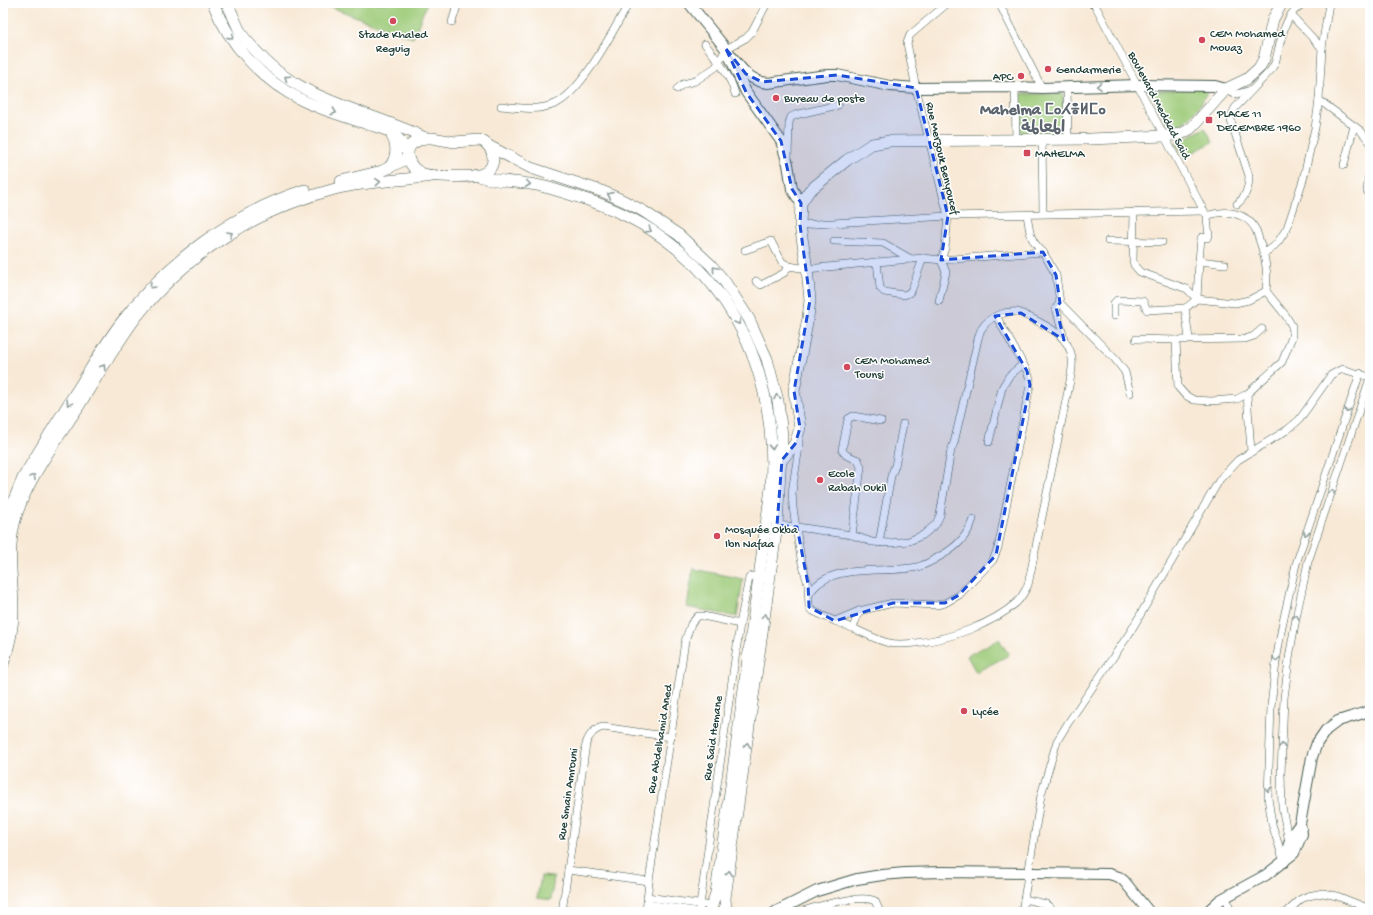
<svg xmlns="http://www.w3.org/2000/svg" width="1373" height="915" font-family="'Gochi Hand','Playpen Sans Arabic','Noto Sans Tifinagh',sans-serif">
<rect width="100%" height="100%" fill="#fff"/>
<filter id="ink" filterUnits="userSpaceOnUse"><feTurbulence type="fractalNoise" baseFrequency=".025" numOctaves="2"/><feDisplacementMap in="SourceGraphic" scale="8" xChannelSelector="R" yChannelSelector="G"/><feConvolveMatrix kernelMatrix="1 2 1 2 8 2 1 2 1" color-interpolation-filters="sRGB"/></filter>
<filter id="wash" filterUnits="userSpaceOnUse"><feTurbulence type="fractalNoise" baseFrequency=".012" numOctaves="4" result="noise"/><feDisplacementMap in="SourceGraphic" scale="16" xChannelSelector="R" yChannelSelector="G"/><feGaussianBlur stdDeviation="0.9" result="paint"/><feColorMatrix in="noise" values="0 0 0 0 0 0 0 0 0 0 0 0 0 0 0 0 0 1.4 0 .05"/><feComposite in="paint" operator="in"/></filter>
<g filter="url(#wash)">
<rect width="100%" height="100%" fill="#f8e9d6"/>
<g fill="#9dca78" stroke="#5e8456">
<path d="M320 3H427L413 38Z"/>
<path d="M1206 88 1207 93C1198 111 1188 120 1171 131L1150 92Z"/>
<path d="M1020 94H1063L1064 137H1020Z"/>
<path d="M1205 128 1213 142 1184 157 1176 143Z"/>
<path d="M693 569 743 579 737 617 687 607Z"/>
<path d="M999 639 1009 655 976 672 967 656Z"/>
<path d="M541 876 554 877 551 900 537 898Z"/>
</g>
</g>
<g filter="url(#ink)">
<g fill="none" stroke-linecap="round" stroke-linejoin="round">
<g stroke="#40574c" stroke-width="8">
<g id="street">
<path d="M999 3 1042 88"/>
<path d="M1094 3 1205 213"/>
<path d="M1291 15 1322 48"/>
<path d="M452 22 458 3"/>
<path d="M705 44C716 58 731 76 735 94"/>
<path d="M1015 87 1016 140"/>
<path d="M1067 87 1068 139"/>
<path d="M677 89 683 84 695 81 716 67 726 49 746 38 752 32 767 3"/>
<path d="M1226 89C1233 97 1241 93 1251 90"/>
<path d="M1319 100 1361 131 1370 142"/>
<path d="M501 106C518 108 539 111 555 104 582 92 614 29 629 3"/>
<path d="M1042 139 1043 213"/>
<path d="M788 157 789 123 791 117 795 115 838 105"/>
<path d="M1344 165 1354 126"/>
<path d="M1367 191 1370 165"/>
<path d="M1237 204C1246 197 1249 188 1249 176L1231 121V117L1235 108 1271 70 1275 63C1281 44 1283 12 1305 3"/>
<path d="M1134 212 1133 260 1134 265 1140 272 1187 289 1197 299 1235 303 1249 300 1266 291"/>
<path d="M1027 215C1030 232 1029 240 1043 252"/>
<path d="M800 225 948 216 1204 211"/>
<path d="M834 241 883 243 911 259"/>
<path d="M1108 241 1162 242"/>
<path d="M745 250 771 241 782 262 789 266"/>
<path d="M1263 254 1272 248 1278 242 1287 228 1303 180 1315 128 1319 100 1322 48 1329 3"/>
<path d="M1199 261 1201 238 1202 237 1207 238 1209 236 1207 218 1209 215C1226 210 1247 212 1256 230 1258 235 1259 240 1261 245 1266 260 1268 275 1266 291L1286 316 1292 326V337L1282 362 1247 394 1237 399 1211 401 1194 400 1185 395 1178 387 1176 340 1245 339 1254 336 1262 329"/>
<path d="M877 262 923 258"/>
<path d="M756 281 761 285 784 273 789 266 807 269 877 262 880 288 884 292 904 295 909 293 912 289 923 258 941 260 1043 252 1056 275 1060 303 1115 359 1125 372 1130 393"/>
<path d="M939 301 946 272 941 260 945 248 948 216 916 88 907 43 910 35 948 3"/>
<path d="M1060 303 1056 308 1064 339"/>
<path d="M1114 316V303L1117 300 1143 301 1147 310 1185 308"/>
<path d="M1136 339 1176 340"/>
<path d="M1189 339 1185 308C1190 306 1192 302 1197 299L1199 261 1225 264"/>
<path d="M1247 394 1251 452"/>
<path d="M989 442 1002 388 1009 376 1023 364"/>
<path d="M777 525 797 527 852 535 872 542 890 543 909 541 923 535 936 524 940 515 951 450 954 443 978 339C979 335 980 330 983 327 990 316 1008 309 1021 313 1040 323 1070 333 1072 359 1073 366 1071 374 1070 381L1028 585C1025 591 1022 597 1017 602 992 625 949 639 916 643 907 644 898 645 889 643 876 640 865 633 852 628 838 622 824 617 811 610L809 607 808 584 801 559 793 508 792 492 799 447V439"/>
<path d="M852 535 861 467 858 460 846 455 842 450 848 419 853 416 881 421"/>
<path d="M879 543 891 476 895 466 903 424"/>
<path d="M809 595C827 561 886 574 917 567 926 565 934 560 942 555 957 547 968 535 973 519"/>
<path d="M859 611 893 603 937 605 945 603 959 595 993 560 998 548 1030 385V379L1027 371 996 316"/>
<path d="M835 621 859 611 853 628"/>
<path d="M1289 842 1282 807 1281 774 1284 698 1290 652 1297 613 1308 562 1370 378"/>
<path d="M1284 862 1272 824 1268 798 1271 706 1276 662 1282 626 1296 564 1360 373"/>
<path d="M568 870 649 881"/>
<path d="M647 897 712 906"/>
<path d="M1226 897 1231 912"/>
<path d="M1024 899 1046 904 1055 912"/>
<path d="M647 904 701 912"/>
<path d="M562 910 584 912"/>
<path d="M562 912 586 744C589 735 594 729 603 727L671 737"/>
<path d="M646 912 649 881 685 641 691 624 698 616H703L740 624"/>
<path d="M699 912 740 624 749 578 752 576H759"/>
<path d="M799 912C815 907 861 893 875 901L880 912"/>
<path d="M1022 912 1041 795 1057 741 1068 723 1129 634 1220 479 1238 460 1287 430 1299 420 1331 375 1342 369 1370 377"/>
<path d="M1287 912 1301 899 1308 896 1323 893 1337 896 1370 909"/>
</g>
</g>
<g stroke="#40574c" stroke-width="12">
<g id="secondary">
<path d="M689 3 726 49 746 92 781 141 788 164 792 189 801 203"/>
<path d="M1094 3H1095"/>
<path d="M726 49C738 64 747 81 768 83L827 75H837L890 86 916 88 1015 87 1042 88 1138 85 1215 86 1226 89"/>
<path d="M1284 862C1288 847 1290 835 1300 824"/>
<path d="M775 912 817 891 857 879 882 875 905 873 943 872 1109 874 1119 877 1124 881 1149 912"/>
<path d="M1207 912 1220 900 1266 875 1294 853 1302 834 1300 824 1312 757 1317 743 1326 730 1338 721 1370 711"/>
</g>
</g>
<g stroke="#40574c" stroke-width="12">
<g id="primary">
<path d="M213 3C229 44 262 81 302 100 322 110 344 116 365 123 373 126 383 128 391 132 399 137 404 146 408 154"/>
<path d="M227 3C232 12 235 22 240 31 243 38 250 44 255 50 298 101 368 110 425 138"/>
<path d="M425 138H432L455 142 479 140C495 144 499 168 482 174 473 178 430 177 421 173 411 168 403 155 411 145 415 141 420 140 425 138Z"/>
<path d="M489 146 531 168 604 192 624 201 643 211 679 235 711 265 725 282 749 319 767 359 778 401 782 436 777 525 725 898 726 912"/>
<path d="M389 168C397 158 398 147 392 136"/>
<path d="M476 175C494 182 512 181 530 184 548 186 570 195 588 200 716 243 780 357 771 488L731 785 716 893 710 912"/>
<path d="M341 181 382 171 408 158"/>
<path d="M781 461 795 444 800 428 794 391 808 318 810 300 807 269 800 225 801 203 809 191 847 160 872 144 890 141 1090 139 1165 136 1181 134 1190 129 1195 124 1226 89 1247 79 1259 68 1264 59 1273 19 1282 3"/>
<path d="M3 539 13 502 23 478C40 449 58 421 76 392 91 369 104 345 121 323 167 262 231 214 305 190"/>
<path d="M3 584 6 611 3 636"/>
<path d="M3 664C9 647 13 629 13 611 13 582 7 554 14 524 23 484 57 440 80 404 98 375 116 344 137 316 187 253 257 209 335 189 366 181 400 181 432 176"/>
</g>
</g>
<use href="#street" stroke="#fff" stroke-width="7"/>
<use href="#secondary" stroke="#fff" stroke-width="10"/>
<use href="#primary" stroke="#fff" stroke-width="11"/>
</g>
<defs><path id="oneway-chevron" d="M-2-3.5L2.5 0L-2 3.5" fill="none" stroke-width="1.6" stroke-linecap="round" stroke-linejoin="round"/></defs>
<g stroke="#8f9e9a">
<use href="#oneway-chevron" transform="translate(231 37) rotate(55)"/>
<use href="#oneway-chevron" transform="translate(287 78) rotate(-146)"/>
<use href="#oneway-chevron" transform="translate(1099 86) rotate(178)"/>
<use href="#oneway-chevron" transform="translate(334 112) rotate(19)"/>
<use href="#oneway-chevron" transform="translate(378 182) rotate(-5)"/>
<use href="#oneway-chevron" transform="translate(528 184) rotate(7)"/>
<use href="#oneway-chevron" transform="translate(610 195) rotate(-157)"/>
<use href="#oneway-chevron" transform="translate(649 230) rotate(32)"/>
<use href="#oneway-chevron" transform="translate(230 234) rotate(-32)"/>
<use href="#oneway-chevron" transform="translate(715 269) rotate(-130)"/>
<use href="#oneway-chevron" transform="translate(152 286) rotate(134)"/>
<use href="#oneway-chevron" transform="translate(738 322) rotate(61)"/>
<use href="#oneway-chevron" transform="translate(103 367) rotate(-57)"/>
<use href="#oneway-chevron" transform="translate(777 397) rotate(-101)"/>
<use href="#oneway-chevron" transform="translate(69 403) rotate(122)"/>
<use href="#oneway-chevron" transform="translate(1347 410) rotate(109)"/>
<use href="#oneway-chevron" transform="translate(772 447) rotate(88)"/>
<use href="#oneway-chevron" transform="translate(33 477) rotate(-59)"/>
<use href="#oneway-chevron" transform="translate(1332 492) rotate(-71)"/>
<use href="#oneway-chevron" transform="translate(1306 533) rotate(108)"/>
<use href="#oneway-chevron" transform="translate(765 616) rotate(-82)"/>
<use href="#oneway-chevron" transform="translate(1296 617) rotate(-80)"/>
<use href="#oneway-chevron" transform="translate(1276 659) rotate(98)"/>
<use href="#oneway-chevron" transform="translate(747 745) rotate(-82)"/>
<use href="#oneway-chevron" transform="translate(1282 746) rotate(-87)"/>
<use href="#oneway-chevron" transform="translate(1268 789) rotate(91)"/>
<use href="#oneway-chevron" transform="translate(729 873) rotate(-82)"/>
</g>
</g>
<path fill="#1d4ed8" fill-opacity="0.2" stroke="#1d4ed8" stroke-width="3" stroke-dasharray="8 5" stroke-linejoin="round" d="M726 49 746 74 762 82 837 75 916 88 948 216 941 260 1043 252 1056 275 1060 303 1056 307 1064 340 1021 313 995 316 1027 371 1030 385 996 555 959 595 945 603H893L835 621 809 607 808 584 797 527 777 525 782 460 795 444 800 428 794 391 810 300 800 225 801 203 792 189 781 141 746 92Z"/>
<g fill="#d1495b" stroke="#fff" stroke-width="1.5">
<circle cx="393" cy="21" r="4"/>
<circle cx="1202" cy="40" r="4"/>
<circle cx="1048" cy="69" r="4"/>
<circle cx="1021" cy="76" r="4"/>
<circle cx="776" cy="98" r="4"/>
<rect x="1205" y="116" width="8" height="8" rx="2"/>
<rect x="1023" y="149" width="8" height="8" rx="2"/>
<circle cx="847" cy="367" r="4"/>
<circle cx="820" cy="480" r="4"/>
<circle cx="717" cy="536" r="4"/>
<circle cx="964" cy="711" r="4"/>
</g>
<g text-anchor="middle" stroke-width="3" stroke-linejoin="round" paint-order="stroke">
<g font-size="12" fill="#1f3d34" stroke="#fff" text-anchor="start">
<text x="1210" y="37">CEM Mohamed<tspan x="1210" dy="14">Mouaz</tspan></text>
<text x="393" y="38" text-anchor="middle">Stade Khaled<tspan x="393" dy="14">Reguig</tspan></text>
<text x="1056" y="73">Gendarmerie</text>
<text x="1013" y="80" text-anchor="end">APC</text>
<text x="784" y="102">Bureau de poste</text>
<text x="1217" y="117">PLACE 11<tspan x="1217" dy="14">DECEMBRE 1960</tspan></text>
<text x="1035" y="157">MAHELMA</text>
<text x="855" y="364">CEM Mohamed<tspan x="855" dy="14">Tounsi</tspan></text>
<text x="828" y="477">Ecole<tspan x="828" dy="14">Rabah Oukil</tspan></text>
<text x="725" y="533">Mosquée Okba<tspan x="725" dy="14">Ibn Nafaa</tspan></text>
<text x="972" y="715">Lycée</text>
</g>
<g font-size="12" fill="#1f3d34" stroke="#fff">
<text transform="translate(1160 105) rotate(62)" y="4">Boulevard Meddad Said</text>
<text transform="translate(943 158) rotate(77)" y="4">Rue Merzouk Benyoucef</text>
<text transform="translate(712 738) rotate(-82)" y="4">Rue Said Hemane</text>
<text transform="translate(659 739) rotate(-81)" y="4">Rue Abdelhamid Aned</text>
<text transform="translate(567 794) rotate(-82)" y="4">Rue Smain Amrouni</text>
</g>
<g font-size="16" font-weight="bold" fill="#5c656d" stroke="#fff">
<text x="1043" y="114">Mahelma ⵎⴰⵃⴻⵍⵎⴰ<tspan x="1043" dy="18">المعالمة</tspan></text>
</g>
</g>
<rect width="1373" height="915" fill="none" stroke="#fff" stroke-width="16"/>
</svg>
